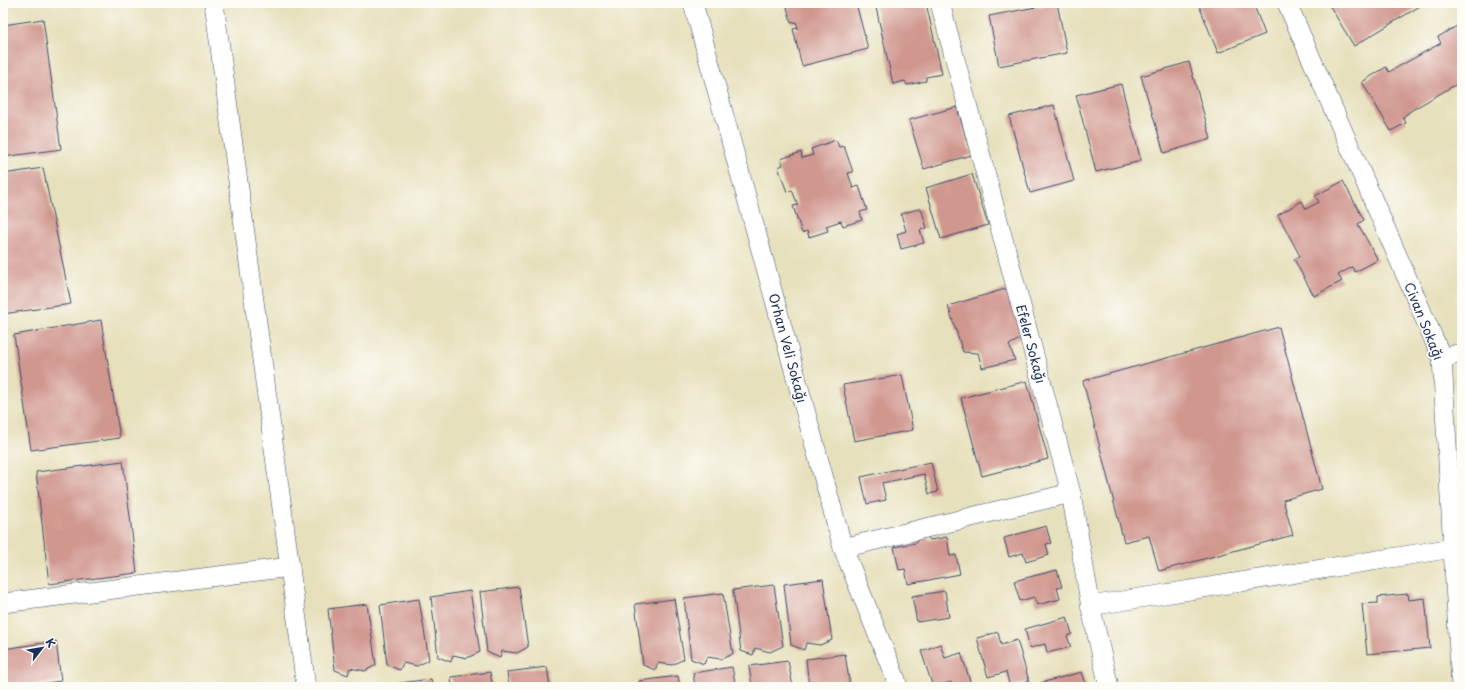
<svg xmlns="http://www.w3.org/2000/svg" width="1465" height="690" font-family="'Playpen Sans',sans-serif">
<rect width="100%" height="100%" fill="#fdfcf7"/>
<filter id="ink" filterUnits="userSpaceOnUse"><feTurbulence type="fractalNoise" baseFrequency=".025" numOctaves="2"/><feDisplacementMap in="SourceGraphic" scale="8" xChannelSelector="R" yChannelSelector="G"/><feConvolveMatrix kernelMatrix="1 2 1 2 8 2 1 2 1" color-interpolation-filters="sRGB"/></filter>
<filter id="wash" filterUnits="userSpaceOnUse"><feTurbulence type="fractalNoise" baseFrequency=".012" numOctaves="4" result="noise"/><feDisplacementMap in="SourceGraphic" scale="16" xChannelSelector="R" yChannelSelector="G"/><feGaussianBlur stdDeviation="0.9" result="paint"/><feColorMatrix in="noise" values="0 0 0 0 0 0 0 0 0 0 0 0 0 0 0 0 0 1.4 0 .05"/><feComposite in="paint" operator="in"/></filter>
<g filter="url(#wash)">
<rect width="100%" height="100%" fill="#e7e0bc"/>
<g id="blocks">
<g fill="#d0978f">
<path d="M786 3H856L868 49 802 66 793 29 798 28 796 22 791 23Z"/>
<path d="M875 3H926L942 74 926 77V81L907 85 905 81 893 84Z"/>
<path d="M1057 3 1067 53 999 66 989 16Z"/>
<path d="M1198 3H1253L1265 34 1218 53Z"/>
<path d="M1328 3H1425L1354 46Z"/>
<path d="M43 19 61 149 3 157V25Z"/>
<path d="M1462 23V81L1412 110 1403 117 1406 123 1391 131 1362 82 1386 67 1389 72 1441 43 1438 37Z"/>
<path d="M1189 62 1211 139 1164 153 1141 76Z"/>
<path d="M1121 84 1141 161 1096 172 1076 95Z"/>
<path d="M1054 105 1074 181 1030 193 1009 116Z"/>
<path d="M957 107 971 155 924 169 909 120Z"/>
<path d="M836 140 839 147 844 146 853 172 848 173 853 188 859 186 867 210 860 212 862 220 843 226 841 221 826 226 828 231 809 237 807 231 802 233 793 206 798 205 792 190 787 192 778 167 783 165 781 159 801 152 802 158 813 155 811 149Z"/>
<path d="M43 168 71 304 3 314V174Z"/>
<path d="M972 174 988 225 941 239 926 188Z"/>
<path d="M1343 181 1364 220 1358 224 1378 260 1355 272 1352 267 1338 275 1342 281 1314 296 1294 259 1300 256 1278 215 1302 201 1306 209 1319 202 1315 196Z"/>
<path d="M921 208 927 228 920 230 924 243 901 249 897 234 906 231 901 214Z"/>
<path d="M1012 287 1025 336 1009 345 1015 360 982 368 978 353 963 352 948 306Z"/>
<path d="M101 320 120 438 31 450 14 335Z"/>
<path d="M1279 327 1322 489 1283 500 1293 535 1159 571 1149 536 1124 542 1083 381Z"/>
<path d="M902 375 913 430 854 441 843 385Z"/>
<path d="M1027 381 1048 459 982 476 961 398Z"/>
<path d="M123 461 137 573 49 584 36 472Z"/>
<path d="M931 462 938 492 929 494 924 474 882 483 886 500 867 504 861 477Z"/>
<path d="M1046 526 1051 543 1046 544 1049 555 1026 562 1023 553 1009 557 1004 538Z"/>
<path d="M925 534 930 540 947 537 950 556 956 555 960 574 908 584 905 569 899 570 894 547 916 543 917 537Z"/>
<path d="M1057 570 1062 587 1057 588 1060 599 1037 605 1034 597 1020 601 1014 581Z"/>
<path d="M823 579 832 640 820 645 806 643 804 650 791 645 784 584Z"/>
<path d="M774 585 783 646 770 652 755 648 753 655 741 651 733 590Z"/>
<path d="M519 587 528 647 517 653 502 651 500 658 487 652 480 592Z"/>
<path d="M470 591 480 652 467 658 453 655 451 662 438 657 431 597Z"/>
<path d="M945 591 949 617 917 622 912 596Z"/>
<path d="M723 593 733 654 721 659 707 657 704 664 691 659 684 598Z"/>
<path d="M1408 594 1409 600 1425 598 1430 648 1367 654 1362 604 1378 603V597Z"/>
<path d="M419 599 429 660 417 666 403 663 400 670 387 665 380 605Z"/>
<path d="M674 599 684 659 672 665 658 663 655 670 643 665 635 604Z"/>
<path d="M367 604 376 665 365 671 350 668 348 675 335 670 328 609Z"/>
<path d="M1067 617 1072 634 1067 636 1071 647 1047 653 1045 644 1030 648 1025 629Z"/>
<path d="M998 632 1001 645 1017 640 1029 681 1010 687 1006 672 988 677 977 638Z"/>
<path d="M56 641 61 681 17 687H3V649Z"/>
<path d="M940 644 945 658 961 653 972 687H953L951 682 933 687 921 651Z"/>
<path d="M845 654 850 687H809L806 659Z"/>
<path d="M788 661 793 687H752L749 666Z"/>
<path d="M547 667 550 687H509L507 672Z"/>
<path d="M732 667 736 687H695L693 673Z"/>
<path d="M490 672 493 687H452L451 677Z"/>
<path d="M1082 672 1087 687H1041L1040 683Z"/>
<path d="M678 676 680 687H639V681Z"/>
<path d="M431 679 433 687H393L392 684Z"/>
</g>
</g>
</g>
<g filter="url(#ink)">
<use href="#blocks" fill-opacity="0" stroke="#3a4a6c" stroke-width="1"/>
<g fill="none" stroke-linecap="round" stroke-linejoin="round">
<g stroke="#3a4a6c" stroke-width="20">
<g id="street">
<path d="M214 3 306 687"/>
<path d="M693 3 843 548 895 677 898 687"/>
<path d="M940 3 1071 493 1092 613 1109 687"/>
<path d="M1287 3 1442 358 1461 687"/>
<path d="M1442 358 1462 353"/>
<path d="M843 548 1071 493"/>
<path d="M3 603 290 567"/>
<path d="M1090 606 1453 548"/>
</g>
</g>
<use href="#street" stroke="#fff" stroke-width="19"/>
</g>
</g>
<g text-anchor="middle" stroke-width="3.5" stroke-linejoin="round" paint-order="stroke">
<g font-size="13" fill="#1b2f5e" stroke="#fdfcf7">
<text transform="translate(1424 321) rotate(68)" y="5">Civan Sokağı</text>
<text transform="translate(1031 344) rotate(75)" y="5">Efeler Sokağı</text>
<text transform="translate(788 348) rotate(75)" y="5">Orhan Veli Sokağı</text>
</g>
</g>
<rect width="1465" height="690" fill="none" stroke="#fdfcf7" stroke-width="16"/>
<g transform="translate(42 648) rotate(59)" stroke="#fdfcf7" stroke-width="3" paint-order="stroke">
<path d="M0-3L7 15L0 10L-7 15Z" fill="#1b2f5e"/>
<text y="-6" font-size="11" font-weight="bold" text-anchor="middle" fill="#1b2f5e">K</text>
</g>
</svg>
